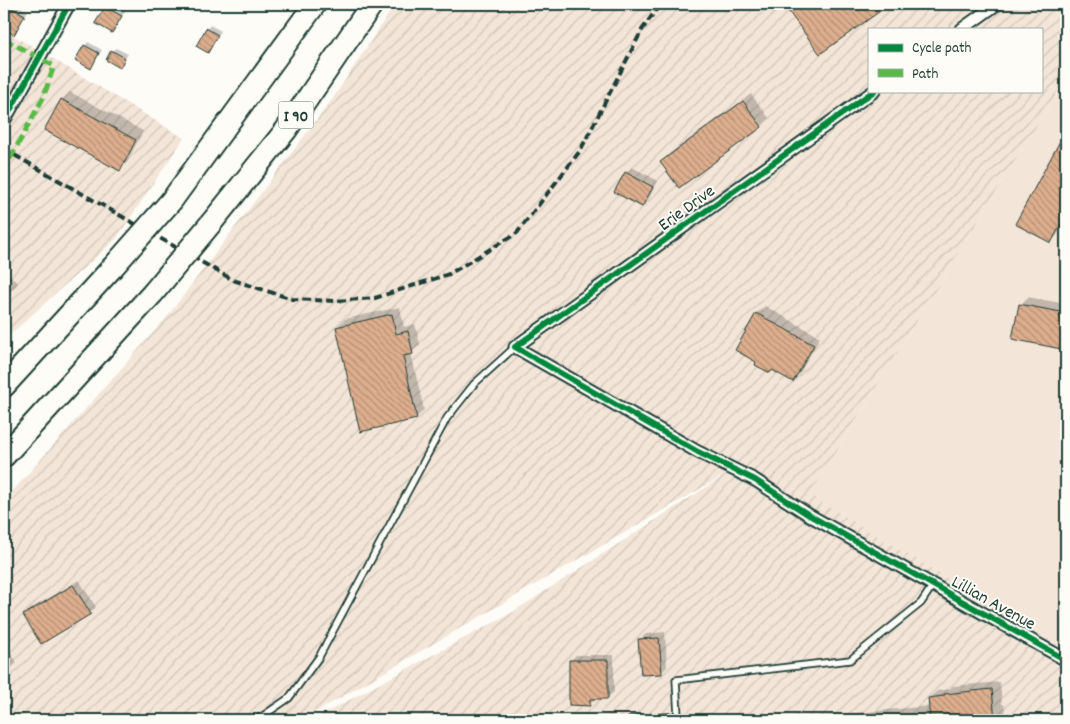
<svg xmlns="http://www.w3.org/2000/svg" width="1070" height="724" font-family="Dekko,sans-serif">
<defs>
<pattern id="industrial-furrows" width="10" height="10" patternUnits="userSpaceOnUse" patternTransform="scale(1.25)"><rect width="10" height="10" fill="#f3e5d8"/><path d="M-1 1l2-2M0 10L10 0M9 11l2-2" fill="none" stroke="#d0c5ba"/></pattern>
<pattern id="building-back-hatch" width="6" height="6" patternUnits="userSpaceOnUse" patternTransform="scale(1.25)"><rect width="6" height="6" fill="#ddae8e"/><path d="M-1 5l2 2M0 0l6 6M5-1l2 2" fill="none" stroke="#b38f75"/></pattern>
</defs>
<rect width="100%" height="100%" fill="#fdfcf7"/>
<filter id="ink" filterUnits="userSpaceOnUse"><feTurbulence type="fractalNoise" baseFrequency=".02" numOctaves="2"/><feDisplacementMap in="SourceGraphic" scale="10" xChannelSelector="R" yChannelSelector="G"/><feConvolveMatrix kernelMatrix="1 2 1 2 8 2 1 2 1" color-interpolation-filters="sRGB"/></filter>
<g filter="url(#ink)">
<path fill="#f3e5d8" d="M1066 78V650L810 495Z"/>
<g fill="url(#industrial-furrows)" fill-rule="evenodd">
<path d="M395 4H1066V78L810 495 1066 650V720H312L513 612 736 468 302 720H4V501L167 317 334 97ZM869 29H1041V91H869Z"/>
<path d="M4 31 30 45 184 138 116 239 4 340Z"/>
</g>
<g fill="#0003">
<path d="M4 4H14L28 11 14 33 4 28Z"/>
<path d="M109 4H129L116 28 112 31 106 8Z"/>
<path d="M785 4H888L820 53Z"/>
<path d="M210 25 221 31 208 51 207 29Z"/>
<path d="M88 42 102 50 91 68 85 46Z"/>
<path d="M116 48 128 54 120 66 112 51Z"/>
<path d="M70 92 143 131 127 162 119 169 62 100Z"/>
<path d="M751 94 769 118 761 126 662 162 669 154Z"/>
<path d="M1066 133V219L1058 234 1051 242 1017 223Z"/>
<path d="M632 167 658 181 648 200 642 205 616 191 626 173Z"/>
<path d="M4 270 18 283 4 299Z"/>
<path d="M1028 297 1066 304V348L1014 338 1020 305Z"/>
<path d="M765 306 820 337 800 373 792 380 737 349 757 313Z"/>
<path d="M400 307 404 327 415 324 420 345 411 353 424 410 416 418 337 327 345 319Z"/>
<path d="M79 580 96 607 90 613 25 615 30 609Z"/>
<path d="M665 632 667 667 661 673 640 639 646 634Z"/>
<path d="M6 645 17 663 4 674V646Z"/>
<path d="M576 655H614V692L608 697 596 698 590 704 570 661Z"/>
<path d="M1000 682 1002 704H1004L1006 720H781L930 706 929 698 937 691 950 689 953 686Z"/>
</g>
<g fill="url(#building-back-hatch)" stroke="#1f3d34">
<path d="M4 4 25 15 14 35 4 29Z"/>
<path d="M783 4H890L820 54Z"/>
<path d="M105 7 122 16 112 33 95 23Z"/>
<path d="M206 28 218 35 208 53 196 46Z"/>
<path d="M84 45 99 53 91 69 75 60Z"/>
<path d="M111 50 125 58 120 68 106 60Z"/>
<path d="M61 99 136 140 120 171 44 130Z"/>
<path d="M743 101 762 127 679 188 660 162Z"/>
<path d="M1066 130V215L1051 243 1015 224Z"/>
<path d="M625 172 653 187 642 207 614 192Z"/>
<path d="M1019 304 1066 313V350L1012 339Z"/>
<path d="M756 313 814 345 793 382 772 370 770 373 755 365 756 362 735 350Z"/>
<path d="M392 314 396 334 408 331 413 354 403 356 417 419 360 432 336 327Z"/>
<path d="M73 585 91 614 41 644 23 615Z"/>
<path d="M659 638 662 674 641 675 638 639Z"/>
<path d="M569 660H608V699H590V706L569 705Z"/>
<path d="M992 689 995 720H930L928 698 944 696V694Z"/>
</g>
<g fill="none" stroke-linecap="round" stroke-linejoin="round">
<g stroke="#1f3d34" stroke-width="9">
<g id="lane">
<path d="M4 96 14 102"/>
<path d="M257 720 289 698 319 657 447 418 474 384 515 347"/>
<path d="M631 720 678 716 676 680 850 660 921 603 933 585"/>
</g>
</g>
<g stroke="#1f3d34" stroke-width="15">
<g id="street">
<path d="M962 29 997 4"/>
<path d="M874 91 515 347 698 452 755 480 809 515 1066 660"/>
<path d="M4 121 69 4"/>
</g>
</g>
<g stroke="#1f3d34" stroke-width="25">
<g id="highway">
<path d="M172 200 315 4"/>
<path d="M212 222 286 130 372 4"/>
<path d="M4 386 112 268"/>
<path d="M4 456 153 293"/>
</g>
</g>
<use href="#lane" stroke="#fdfcf7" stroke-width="5.5"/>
<use href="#street" stroke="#fdfcf7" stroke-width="11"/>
<use href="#highway" stroke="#fdfcf7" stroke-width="21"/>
<path stroke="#1f3d34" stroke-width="4" stroke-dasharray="8 4" stroke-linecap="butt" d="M4 149 233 280 292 299 335 301 375 298 449 274 517 233 580 151 642 30 660 4"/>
<g stroke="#1f3d34" stroke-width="25" stroke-linecap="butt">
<g id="highway-bridge">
<path d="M112 268 172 200"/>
<path d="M153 293 212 222"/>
</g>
</g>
<use href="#highway-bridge" stroke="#fdfcf7" stroke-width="21"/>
<path stroke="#58b947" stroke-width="5" stroke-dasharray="10 5" stroke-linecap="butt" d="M4 39 54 66 43 98 4 170"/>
<g stroke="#fdfcf7" stroke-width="9">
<g id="cycleway">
<path d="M874 91 515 347 698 452 755 480 809 515 1066 660"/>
<path d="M4 121 69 4"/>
</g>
</g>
<use href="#cycleway" stroke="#00873e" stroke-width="6"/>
</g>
</g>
<g text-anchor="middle" stroke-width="4" stroke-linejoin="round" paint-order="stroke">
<rect fill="#fdfcf7" stroke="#62766e" stroke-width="1" x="278.5" y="101.5" width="35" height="27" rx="4"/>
<g font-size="16" font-weight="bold" fill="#1f3d34">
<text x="296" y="121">I 90</text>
</g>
<g font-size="18" fill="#1f3d34" stroke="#fdfcf7">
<text transform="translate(686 207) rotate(-36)" y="6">Erie Drive</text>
<text transform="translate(994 602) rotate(29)" y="6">Lillian Avenue</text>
</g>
</g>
<rect width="1070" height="724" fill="none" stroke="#fdfcf7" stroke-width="20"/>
<rect x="10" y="10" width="1050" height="704" fill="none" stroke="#1f3d34" stroke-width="2" filter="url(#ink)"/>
<rect x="868" y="28" width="175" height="65" fill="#fdfcf7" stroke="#a4b0a9"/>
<rect x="878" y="44" width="25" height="8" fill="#00873e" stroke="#a4b0a9"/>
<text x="912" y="52" font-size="15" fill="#1f3d34">Cycle path</text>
<rect x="878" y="69" width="25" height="8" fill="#58b947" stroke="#a4b0a9"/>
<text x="912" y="78" font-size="15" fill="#1f3d34">Path</text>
</svg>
